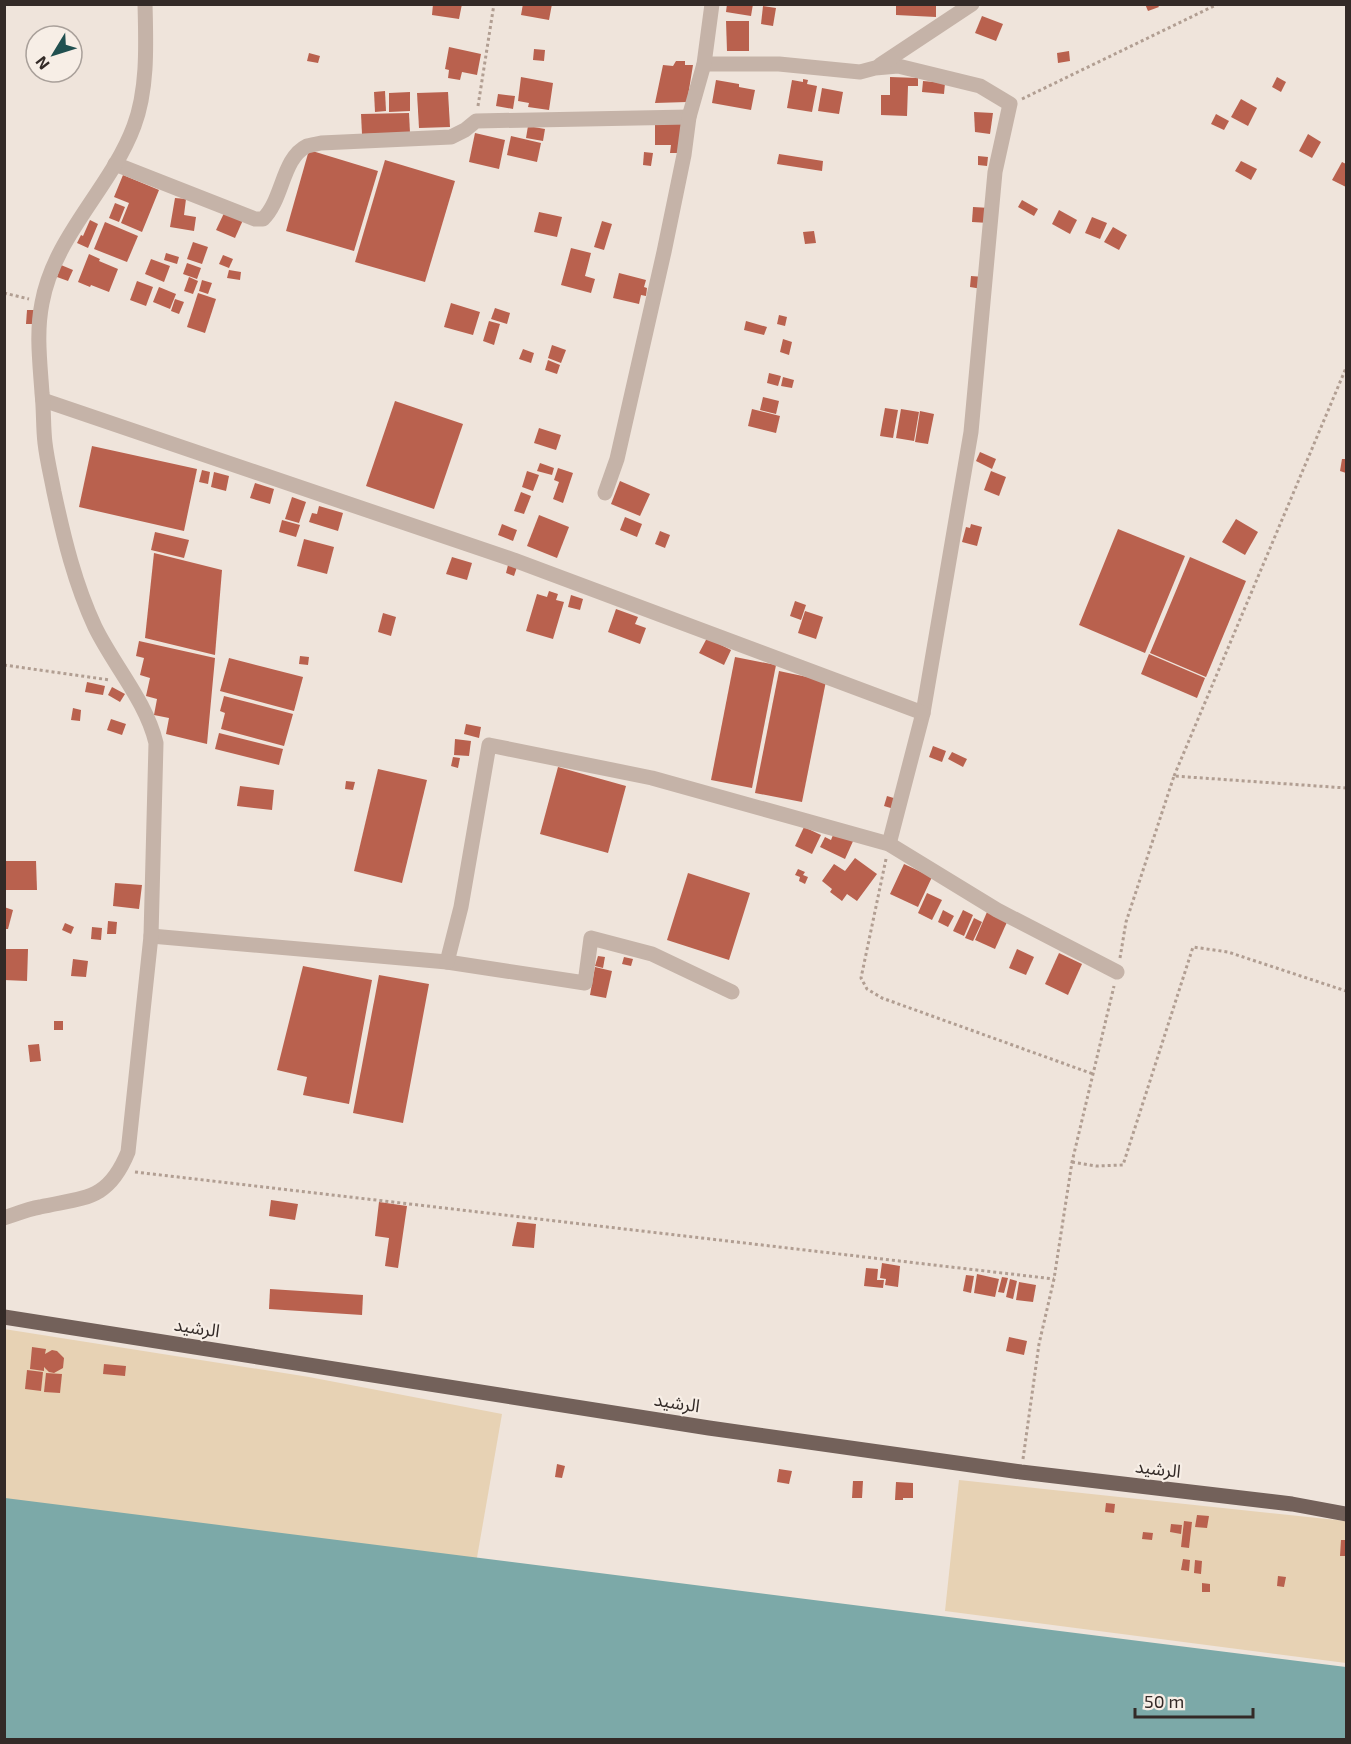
<svg xmlns="http://www.w3.org/2000/svg" width="1351" height="1744" font-family="'Exo 2','Noto Sans Arabic',sans-serif">
<rect width="100%" height="100%" fill="#efe4db"/>
<g fill="#e7d2b4">
<path d="M4 1329 309 1377 502 1414 475 1569 5 1511Z"/>
<path d="M959 1480 1346 1521V1663L945 1611Z"/>
</g>
<path fill="#7ca9a8" d="M5 1498 1346 1667V1739H5Z"/>
<g fill="#b9614e">
<path d="M433 4H462L459 19 432 15Z"/>
<path d="M523 4H552L549 20 521 15Z"/>
<path d="M727 4H753L751 16 726 12Z"/>
<path d="M1145 4H1157L1159 7 1148 11Z"/>
<path d="M896 5H936V17L896 15Z"/>
<path d="M763 6 776 8 773 26 761 24Z"/>
<path d="M982 16 1003 24 996 41 975 33Z"/>
<path d="M726 21H749V51H727Z"/>
<path d="M449 47 481 54 477 75 462 72 460 80 448 78 449 70 445 69Z"/>
<path d="M534 49 545 50 544 61 533 60Z"/>
<path d="M1069 51 1070 61 1058 63 1057 53Z"/>
<path d="M309 53 320 56 318 63 307 61Z"/>
<path d="M676 61H685V65H693L687 102 655 103 663 65 673 66Z"/>
<path d="M521 77 553 83 549 110 528 107 529 103 518 101Z"/>
<path d="M890 77 918 78V86H908L907 116 881 115V95H890Z"/>
<path d="M1277 77 1286 82 1281 92 1272 87Z"/>
<path d="M803 79 808 80 807 84 817 86 812 112 787 108 792 80 803 82Z"/>
<path d="M716 80 739 84V87L755 90 751 110 712 103Z"/>
<path d="M923 81 945 83 944 94 922 92Z"/>
<path d="M822 88 843 92 839 114 818 111Z"/>
<path d="M385 91 386 111 375 112 374 92Z"/>
<path d="M410 92V111L389 112V93Z"/>
<path d="M448 92 450 127 419 128 417 93Z"/>
<path d="M498 94 515 96 513 109 496 106Z"/>
<path d="M1241 99 1257 108 1248 126 1231 117Z"/>
<path d="M974 112 993 113 990 134 975 132Z"/>
<path d="M409 113 410 133 362 134 361 114Z"/>
<path d="M1216 114 1229 121 1224 130 1211 124Z"/>
<path d="M655 123H682V153H670L671 145H655Z"/>
<path d="M528 126 545 129 543 141 526 138Z"/>
<path d="M475 133 505 140 499 169 469 162Z"/>
<path d="M1308 134 1321 142 1312 158 1299 151Z"/>
<path d="M511 136 541 143 537 162 507 155Z"/>
<path d="M309 150 378 171 354 251 286 231Z"/>
<path d="M644 152 653 153 651 166 643 165Z"/>
<path d="M779 154 823 161 822 171 777 164Z"/>
<path d="M978 156 988 157 987 166 978 165Z"/>
<path d="M385 160 455 181 425 282 355 262Z"/>
<path d="M1241 161 1257 169 1251 180 1235 171Z"/>
<path d="M1342 162 1346 164V187L1332 180Z"/>
<path d="M123 175 159 190 142 232 121 223 129 203 114 197Z"/>
<path d="M175 198 186 199 184 215 196 217 194 231 170 227Z"/>
<path d="M1022 200 1038 209 1034 216 1018 207Z"/>
<path d="M115 203 125 207 119 222 109 218Z"/>
<path d="M973 207 990 208 989 223 972 222Z"/>
<path d="M1059 210 1077 220 1070 234 1052 224Z"/>
<path d="M225 211 243 220 235 238 216 230Z"/>
<path d="M539 212 562 217 557 237 534 232Z"/>
<path d="M1092 217 1107 223 1100 239 1085 233Z"/>
<path d="M90 220 98 224 88 248 77 243 81 235 83 236Z"/>
<path d="M602 221 612 224 604 250 594 247Z"/>
<path d="M105 222 138 236 127 262 94 249Z"/>
<path d="M1113 227 1127 235 1119 250 1104 242Z"/>
<path d="M814 231 816 243 805 244 803 232Z"/>
<path d="M193 242 208 247 202 264 187 259Z"/>
<path d="M571 248 591 253 585 276 595 279 591 293 561 285Z"/>
<path d="M166 253 179 257 177 264 164 260Z"/>
<path d="M89 254 100 259 99 261 118 269 109 292 91 285 90 287 78 282Z"/>
<path d="M223 255 233 259 229 268 219 264Z"/>
<path d="M151 259 170 266 164 282 145 274Z"/>
<path d="M187 263 201 268 197 279 183 274Z"/>
<path d="M61 265 73 270 68 281 57 277Z"/>
<path d="M229 270 241 272 240 280 227 278Z"/>
<path d="M619 273 646 280 644 287 647 288 646 296 641 295 639 304 613 298Z"/>
<path d="M971 276 984 277 982 289 970 287Z"/>
<path d="M189 277 198 281 193 294 184 291Z"/>
<path d="M202 280 212 283 208 294 199 291Z"/>
<path d="M137 281 153 287 146 306 130 300Z"/>
<path d="M159 287 176 294 170 309 153 302Z"/>
<path d="M198 293 216 299 205 333 187 327Z"/>
<path d="M175 299 184 302 179 314 171 311Z"/>
<path d="M451 303 480 312 473 335 444 327Z"/>
<path d="M495 308 510 313 507 324 491 319Z"/>
<path d="M27 310H36L35 324H26Z"/>
<path d="M779 315 787 317 785 326 777 324Z"/>
<path d="M489 321 500 324 494 345 483 341Z"/>
<path d="M746 321 767 327 764 335 744 330Z"/>
<path d="M783 339 792 342 789 355 780 352Z"/>
<path d="M552 345 566 350 561 363 548 358Z"/>
<path d="M523 349 534 353 531 363 519 359Z"/>
<path d="M548 360 560 365 557 374 545 370Z"/>
<path d="M769 373 781 376 778 386 767 383Z"/>
<path d="M783 377 794 380 792 388 781 386Z"/>
<path d="M763 397 779 401 776 414 760 410Z"/>
<path d="M395 401 463 424 434 509 366 486Z"/>
<path d="M885 408 898 410 893 438 880 436Z"/>
<path d="M752 409 780 416 776 433 748 426Z"/>
<path d="M901 409 919 412 914 441 896 438Z"/>
<path d="M920 411 934 414 928 444 915 442Z"/>
<path d="M539 428 561 435 556 450 534 443Z"/>
<path d="M92 446 197 469 184 531 79 507Z"/>
<path d="M980 452 996 459 992 469 976 461Z"/>
<path d="M1342 459H1346V473L1340 471Z"/>
<path d="M540 463 554 468 552 475 537 471Z"/>
<path d="M558 468 573 473 563 503 553 499 559 482 554 480Z"/>
<path d="M202 470 210 472 208 484 199 482Z"/>
<path d="M527 471 539 475 533 491 522 487Z"/>
<path d="M991 471 1006 477 999 496 984 490Z"/>
<path d="M214 472 229 476 226 491 211 487Z"/>
<path d="M620 481 650 494 640 516 611 504Z"/>
<path d="M255 483 274 489 270 504 250 498Z"/>
<path d="M521 492 531 496 524 514 514 511Z"/>
<path d="M292 497 306 502 299 523 285 519Z"/>
<path d="M319 506 343 513 338 531 309 522 312 513 317 514Z"/>
<path d="M539 515 569 527 557 558 527 546Z"/>
<path d="M625 517 642 524 637 537 620 530Z"/>
<path d="M1236 519 1258 532 1245 555 1222 542Z"/>
<path d="M282 520 300 525 296 537 279 532Z"/>
<path d="M502 524 517 530 513 541 498 535Z"/>
<path d="M971 524 982 527 977 546 962 542 966 527 970 528Z"/>
<path d="M1118 529 1185 556 1145 653 1079 625Z"/>
<path d="M660 531 670 535 665 548 655 544Z"/>
<path d="M155 532 189 540 184 558 151 550Z"/>
<path d="M304 539 334 547 327 574 297 566Z"/>
<path d="M154 553 222 570 215 655 145 638Z"/>
<path d="M452 557 472 563 467 580 446 574Z"/>
<path d="M1190 557 1246 581 1206 677 1150 653Z"/>
<path d="M509 561 518 564 514 576 506 573Z"/>
<path d="M549 591 558 594 556 600 564 602 553 639 526 631 537 594 547 597Z"/>
<path d="M571 595 583 599 580 610 568 607Z"/>
<path d="M795 601 806 605 801 620 790 616Z"/>
<path d="M616 609 638 617 635 624 646 628 640 644 608 632Z"/>
<path d="M805 611 823 617 816 639 798 633Z"/>
<path d="M383 613 396 617 391 636 378 632Z"/>
<path d="M707 638 731 650 724 665 699 653Z"/>
<path d="M139 641 215 658 207 744 166 734 169 718 154 715 157 699 146 696 150 678 140 675 144 658 136 656Z"/>
<path d="M1149 654 1205 678 1197 698 1141 674Z"/>
<path d="M300 656 309 657 308 665 299 664Z"/>
<path d="M735 657 776 665 752 788 711 780Z"/>
<path d="M229 658 303 677 294 711 220 691Z"/>
<path d="M779 671 826 681 802 802 755 793Z"/>
<path d="M87 682 105 686 103 695 85 692Z"/>
<path d="M112 687 125 694 120 702 108 695Z"/>
<path d="M224 696 293 714 284 746 221 729 225 713 220 711Z"/>
<path d="M73 708 81 710 80 721 71 720Z"/>
<path d="M111 719 126 724 122 735 107 730Z"/>
<path d="M466 724 481 727 479 738 464 734Z"/>
<path d="M219 733 283 749 279 765 215 749Z"/>
<path d="M455 739 471 741 469 756 454 755Z"/>
<path d="M933 746 946 751 942 762 929 757Z"/>
<path d="M952 752 967 759 963 767 948 759Z"/>
<path d="M453 757 460 758 458 768 451 766Z"/>
<path d="M558 767 626 786 608 853 540 834Z"/>
<path d="M378 769 427 780 402 883 354 871Z"/>
<path d="M346 781 355 782 353 790 345 789Z"/>
<path d="M240 786 274 790 272 810 237 806Z"/>
<path d="M887 796 897 799 894 809 884 806Z"/>
<path d="M804 827 821 835 812 854 795 846Z"/>
<path d="M835 830 854 839 845 859 820 847 825 837 831 840Z"/>
<path d="M855 858 877 874 857 901 847 894 842 901 830 892 832 889 822 881 834 864 845 871Z"/>
<path d="M4 861H36L37 890H4Z"/>
<path d="M904 864 932 877 918 907 890 894Z"/>
<path d="M798 869 805 872 803 875 808 877 805 884 799 881 800 877 795 875Z"/>
<path d="M688 873 750 893 729 960 667 940Z"/>
<path d="M115 883 142 885 139 909 113 906Z"/>
<path d="M927 893 942 900 932 920 918 913Z"/>
<path d="M4 907 13 910 8 929H4Z"/>
<path d="M943 910 954 916 948 927 938 922Z"/>
<path d="M963 910 973 915 964 936 953 931Z"/>
<path d="M987 912 1007 922 995 949 975 940Z"/>
<path d="M974 918 982 922 973 941 965 938Z"/>
<path d="M108 921 117 922 116 934H107Z"/>
<path d="M65 923 74 927 71 934 62 930Z"/>
<path d="M92 927 102 928 101 940 91 939Z"/>
<path d="M4 949H28L27 981 4 980Z"/>
<path d="M1017 949 1034 957 1026 975 1009 968Z"/>
<path d="M1059 953 1082 964 1068 995 1045 984Z"/>
<path d="M598 956 605 957 603 968 595 966Z"/>
<path d="M624 957 633 959 631 966 622 964Z"/>
<path d="M73 959 88 961 86 977 71 976Z"/>
<path d="M303 966 372 980 349 1104 303 1095 307 1077 277 1070Z"/>
<path d="M595 967 612 971 606 998 590 995Z"/>
<path d="M379 975 429 984 403 1123 353 1113Z"/>
<rect x="54" y="1021" width="9" height="9"/>
<path d="M39 1044 41 1061 30 1062 28 1045Z"/>
<path d="M271 1200 298 1204 295 1220 269 1216Z"/>
<path d="M379 1202 407 1206 398 1268 385 1266 389 1238 375 1236Z"/>
<path d="M517 1222 536 1224 534 1248 512 1246Z"/>
<path d="M882 1263 900 1266 898 1287 885 1285 886 1279 880 1278Z"/>
<path d="M866 1268 878 1269 877 1280H884L883 1288 864 1286Z"/>
<path d="M977 1274 999 1279 995 1297 974 1293Z"/>
<path d="M966 1275 974 1276 971 1293 963 1291Z"/>
<path d="M1002 1277 1008 1278 1004 1293 998 1292Z"/>
<path d="M1010 1279 1017 1281 1013 1299 1006 1297Z"/>
<path d="M1019 1282 1036 1285 1033 1302 1016 1300Z"/>
<path d="M270 1289 363 1295 362 1315 269 1309Z"/>
<path d="M1009 1337 1027 1341 1024 1355 1006 1351Z"/>
<path d="M32 1347 46 1349 45 1354 52 1350 57 1351 64 1358 63 1368 54 1373 49 1372 44 1367V1371L30 1369Z"/>
<path d="M104 1364 126 1366 125 1376 103 1374Z"/>
<path d="M27 1370 43 1372 41 1391 25 1389Z"/>
<path d="M46 1373 62 1374 60 1393 44 1392Z"/>
<path d="M557 1464 565 1466 562 1478 555 1477Z"/>
<path d="M779 1469 792 1471 789 1484 777 1482Z"/>
<path d="M853 1481H863L862 1498H852Z"/>
<path d="M896 1482 913 1483V1498H903V1500H895Z"/>
<path d="M1106 1503 1115 1504 1114 1513 1105 1512Z"/>
<path d="M1197 1515 1209 1516 1207 1528 1195 1527Z"/>
<path d="M1184 1521 1192 1522 1189 1548 1181 1547Z"/>
<path d="M1171 1524 1182 1525 1181 1534 1170 1532Z"/>
<path d="M1143 1532 1153 1533 1152 1540 1142 1539Z"/>
<path d="M1341 1540H1346V1556H1340Z"/>
<path d="M1183 1559 1190 1560 1189 1571 1181 1570Z"/>
<path d="M1195 1560 1202 1561 1201 1574 1194 1573Z"/>
<path d="M1278 1576 1286 1577 1284 1587 1277 1586Z"/>
<path d="M1202 1583 1210 1584V1592H1202Z"/>
</g>
<g fill="none" stroke-linecap="round" stroke-linejoin="round">
<g stroke="#b19e92" stroke-width="3" stroke-dasharray="3 3" stroke-linecap="butt">
<path d="M1022 99 1218 4"/>
<path d="M478 106 494 4"/>
<path d="M4 293 29 299"/>
<path d="M4 665 110 680"/>
<path d="M1174 776 1346 368"/>
<path d="M886 859 861 978 867 989 882 998 1093 1074"/>
<path d="M1120 958 1126 922 1174 776 1346 788"/>
<path d="M1072 1162 1096 1166 1123 1165 1193 947 1228 952 1346 991"/>
<path d="M135 1172 1054 1279"/>
<path d="M1023 1459 1039 1344 1054 1279 1072 1162 1114 986"/>
</g>
<g stroke="#c5b3a8" stroke-width="15">
<path d="M704 64H779L860 72 875 68 898 66 980 86 1010 104 995 172 971 432 923 713 889 844"/>
<path d="M880 65 972 4"/>
<path d="M115 164 255 219H263C283 200 282 158 307 146 311 145 316 144 321 143L451 137 465 130 476 121 689 117"/>
<path d="M43 400 514 560 923 713"/>
<path d="M605 493 617 459 664 252 684 155 689 117 704 64 712 4"/>
<path d="M151 936 447 962 585 983 591 938 652 954 732 992"/>
<path d="M447 962 461 907 489 745 652 778 889 844 997 910 1117 972"/>
<path d="M4 1218C16 1214 28 1209 40 1207 85 1197 108 1201 128 1152L151 936 156 743C146 701 114 666 95 627 75 584 64 539 54 492 51 476 47 460 45 443 43 427 44 410 42 393 40 363 36 333 42 303 54 236 111 188 134 126 148 89 146 44 145 4"/>
</g>
<path stroke="#73615a" stroke-width="15" d="M4 1317 709 1428 1021 1472 1292 1504 1346 1514"/>
</g>
<g text-anchor="middle" stroke-width="4.5" stroke-linejoin="round" paint-order="stroke">
<g font-size="18" fill="#332a27" stroke="#f7eee6">
<text transform="translate(197 1328) rotate(9)" y="6">الرشيد</text>
<text transform="translate(677 1403) rotate(9)" y="6">الرشيد</text>
<text transform="translate(1158 1469) rotate(7)" y="6">الرشيد</text>
</g>
</g>
<rect width="1351" height="1744" fill="none" stroke="#332a27" stroke-width="12"/>
<g transform="translate(54 54) rotate(232)"><circle r="28" fill="#f7eee6" stroke="#a9a09a" stroke-width="1.5"/>
<path d="M0-4.5L10 22L0 15L-10 22Z" fill="#215050"/>
<text y="-9" font-size="16" font-weight="bold" text-anchor="middle" fill="#332a27">N</text>
</g>
<path d="M1135 1708v9h118v-9" fill="none" stroke="#332a27" stroke-width="3"/>
<text x="1144" y="1708" font-size="18" fill="#332a27" stroke="#f7eee6" stroke-width="4.5" paint-order="stroke">50 m</text>
</svg>
